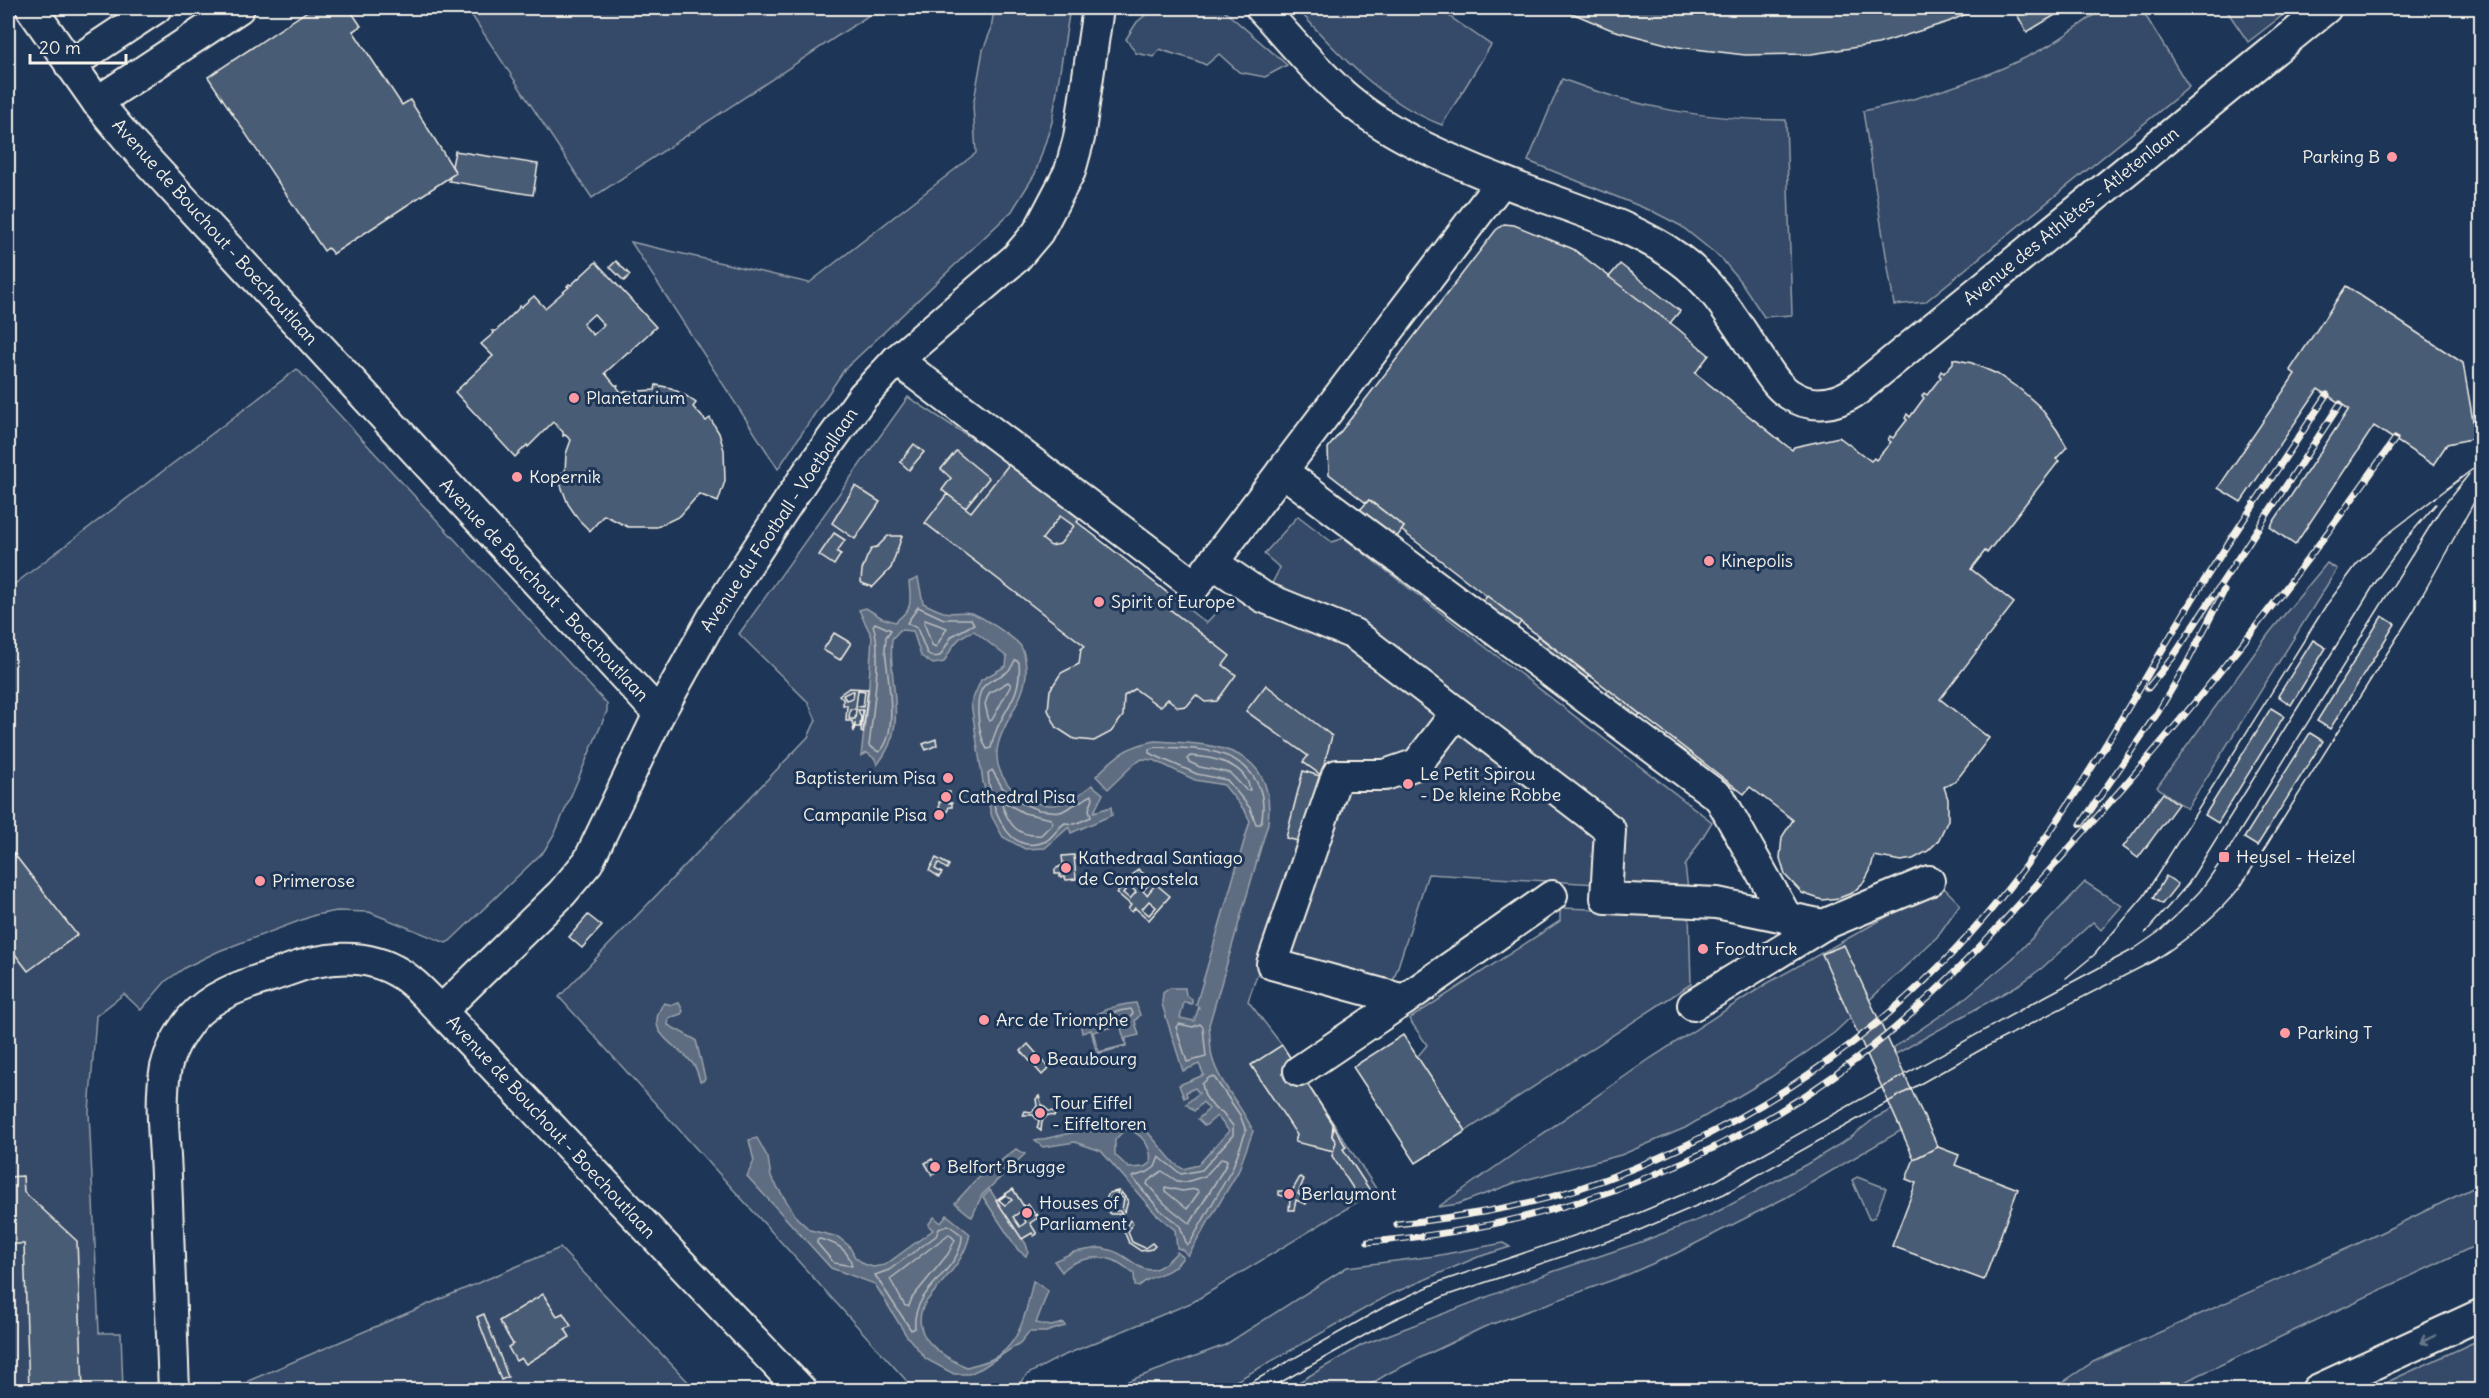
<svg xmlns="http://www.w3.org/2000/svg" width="2489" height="1398" font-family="Delius,sans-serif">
<rect width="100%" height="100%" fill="#1d3557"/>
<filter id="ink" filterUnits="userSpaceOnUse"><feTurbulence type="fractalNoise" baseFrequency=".0167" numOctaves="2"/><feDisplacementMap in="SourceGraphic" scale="12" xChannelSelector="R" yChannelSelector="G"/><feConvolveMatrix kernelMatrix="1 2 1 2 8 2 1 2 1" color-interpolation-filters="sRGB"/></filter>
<g filter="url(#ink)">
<g fill="#354a67" stroke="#949ea8" stroke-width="1.5">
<path d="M467 8H880L592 198Z"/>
<path d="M994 8H1070L1052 122 1035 174 1012 211 844 370 778 469 631 242 809 283 976 153 973 106 983 50 991 30Z"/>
<path d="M1154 8H1221L1287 65 1265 77 1239 72 1219 54 1206 65C1190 57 1176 56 1160 49L1154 57 1136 53 1126 39 1137 22Z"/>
<path d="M1297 8H1437L1491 45 1442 125C1384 103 1337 54 1297 8Z"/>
<path d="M2105 8H2141L2189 87 1925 302 1894 305 1863 111C1928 97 1990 78 2048 46 2068 34 2086 20 2105 8Z"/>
<path d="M2225 8H2292L2248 42Z"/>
<path d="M1562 79C1637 108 1706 120 1786 120L1792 315 1764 317 1743 285 1722 259 1681 226 1654 212 1528 161Z"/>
<path d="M297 369 607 704V711L556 831 544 851 450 941 446 943 369 912 337 911 315 915 219 951 186 967 166 981 141 1010 124 994 96 1016 89 1112 99 1333H121L123 1390H8V589Z"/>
<path d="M908 397 1010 463 1077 522 1206 623 1235 593 1350 640 1446 716 1414 758 1326 766 1318 784 1374 790 1459 725 1596 832 1597 884 1428 874 1391 988 1264 955 1248 1001 1282 1045 1377 1190 1193 1302 1060 1357 1028 1374 1013 1390H915L559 997 808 737 816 720 808 702 739 634Z"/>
<path d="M1298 516 1332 542 1344 538 1712 822 1685 866 1688 889 1618 887 1621 826 1269 589 1280 568 1264 554Z"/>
<path d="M2327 563 2337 569 2187 809 2157 787 2270 632Z"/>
<path d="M2085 882 2122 906 2101 930 2093 922 2042 968 2020 984 1896 1054 1893 1048 1959 1003 2013 958Z"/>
<path d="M1942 886 1960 904 1937 937 1834 1033 1771 1077 1685 1128 1621 1155 1517 1182 1458 1204 1438 1207 1651 1058 1766 984Z"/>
<path d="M1560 908 1689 912 1691 984 1466 1131 1417 1057 1427 1045 1409 1019 1560 921Z"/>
<path d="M1893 1109 1902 1130 1785 1198 1677 1253 1629 1274 1484 1327 1389 1373 1361 1390H1285L1362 1345 1552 1272 1641 1242 1713 1214 1807 1164 1850 1138 1875 1118Z"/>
<path d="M1857 1177 1886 1188 1875 1217 1869 1219 1852 1180Z"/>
<path d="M2481 1184V1243L2167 1390H2059L2057 1386 2093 1362 2355 1245Z"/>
<path d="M1503 1243 1510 1247 1478 1257 1389 1295 1220 1390H1104L1225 1345 1347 1267 1435 1256Z"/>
<path d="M560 1248 696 1390H248V1381Z"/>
<path d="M2481 1339V1390H2370Z"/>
</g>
<g fill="#5e6d82" stroke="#9aa2ab" stroke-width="1.5" fill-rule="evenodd">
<path d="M918 578 923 603C929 606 937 610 944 612 952 614 962 611 971 613 982 616 1013 637 1020 645 1025 652 1025 660 1026 667 1029 708 980 737 1003 777 1009 787 1019 797 1030 801 1058 811 1070 802 1092 785L1103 794 1094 812 1111 807 1112 815 1071 833 1069 827 1045 848 1025 849 1003 837 992 817 983 782 971 703 981 680 1006 666 1007 657 974 631C957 636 952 647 944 662L933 664 921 656 913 631 900 630 892 639C887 685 911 724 877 765L875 759 867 753 861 756 868 698 872 637 859 610 866 608 882 618 895 622C913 608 911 604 909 582Z"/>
<path d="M1155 741C1213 744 1277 745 1268 823L1209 1025C1210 1035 1210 1047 1212 1057 1219 1084 1242 1105 1253 1131L1238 1172 1188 1256 1183 1250 1177 1248 1175 1230 1156 1214 1101 1151 1075 1142 1043 1147 1035 1141 1084 1130 1101 1132 1115 1125 1129 1123 1145 1129 1174 1163 1183 1169 1198 1165 1229 1131 1217 1116 1205 1126 1198 1119 1209 1109 1203 1102 1194 1111 1186 1104 1199 1093 1195 1088 1186 1092 1187 1096 1184 1098 1179 1085 1204 1075 1199 1064 1183 1071 1162 1004 1163 993 1170 988H1185L1186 995 1192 999V1004L1184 1002 1180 1018 1194 1021 1199 1007 1196 1005 1250 821 1245 811 1224 785 1195 780 1154 760 1142 759 1134 764 1108 789 1096 776C1117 755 1125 747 1155 741ZM1125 1129C1140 1131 1153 1147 1150 1163L1144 1167 1129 1168 1115 1155V1140Z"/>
<path d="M664 1003 672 1005 679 1003 683 1011 681 1014 669 1018 668 1025 696 1040 705 1078 703 1081H700C698 1075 697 1069 693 1064 679 1045 641 1034 664 1003Z"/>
<path d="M1136 1003 1140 1015 1135 1021 1139 1035 1126 1038V1046L1097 1054 1091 1030 1082 1033 1081 1027C1097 1011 1113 1005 1136 1003ZM1120 1025 1126 1045 1099 1052 1093 1032Z"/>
<path d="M757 1138 768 1158 771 1177 797 1218 810 1230 838 1237 849 1246 855 1257 864 1264 873 1267 885 1265 933 1230 928 1225 934 1217 941 1223 947 1215 970 1234C965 1258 950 1273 934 1292 931 1296 925 1302 923 1307 910 1337 944 1358 967 1367 975 1364 986 1363 994 1358 1021 1344 1027 1309 1033 1281L1048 1291 1036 1323 1051 1326 1064 1323 1065 1326 1046 1332H1029L1020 1343 982 1368 969 1374H954L926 1359 906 1335 875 1284 831 1268 747 1176 754 1161 749 1140Z"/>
<path d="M1016 1149 1025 1154 982 1195 972 1217 955 1203 975 1181Z"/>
<path d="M990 1190 1026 1244 1028 1251 1026 1256 1018 1250 983 1197Z"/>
<path d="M1099 1248C1139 1251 1140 1293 1177 1252L1183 1257C1170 1278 1149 1273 1139 1287L1135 1286 1134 1274C1128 1269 1121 1263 1113 1260 1098 1255 1072 1259 1062 1272L1054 1261 1074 1252Z"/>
</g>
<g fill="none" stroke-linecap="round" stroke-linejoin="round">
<g stroke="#b8bcbf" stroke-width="1.5">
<path d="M918 607 944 619H971L974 624 952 636 940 656 933 657 927 653 917 628 907 623Z"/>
<path d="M925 620 947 628 936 647 932 645 924 623Z"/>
<path d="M875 623 891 630 886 637 885 649C887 673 900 736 879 752L869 746C872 719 883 648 873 626Z"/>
<path d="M1015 660 1019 662C1023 701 997 713 991 748L987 749C979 737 973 699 984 686 995 674 1007 680 1015 660Z"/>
<path d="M1008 682 1011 685 992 720 989 721 985 704 989 693Z"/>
<path d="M1156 747C1194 749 1242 746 1259 787 1264 799 1264 811 1261 824H1256L1250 808 1227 780 1197 774 1149 753V749Z"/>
<path d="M1190 756C1212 757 1246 763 1250 790H1246L1230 773 1200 767 1189 762 1187 759Z"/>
<path d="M992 770 1002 787 1016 801 1039 810 1061 812 1092 795 1093 798 1089 809 1091 817 1075 824 1065 823C1057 828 1052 839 1044 842 1004 857 990 800 988 773Z"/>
<path d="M1004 802 1024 813 1051 819 1053 823 1041 835C1018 837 1009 825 1002 805Z"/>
<path d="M1131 1009 1133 1013 1129 1018 1102 1024 1099 1022 1100 1018 1113 1012Z"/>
<path d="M1200 1024 1203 1027 1206 1057 1187 1062 1176 1027 1179 1024 1193 1027Z"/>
<path d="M1210 1077H1214L1240 1115 1246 1131 1232 1169 1190 1243 1187 1245 1180 1226 1159 1209 1132 1177 1148 1172 1155 1167 1159 1157 1181 1174 1202 1170 1233 1135V1126L1222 1112 1215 1109 1205 1096 1202 1084Z"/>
<path d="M1222 1158 1227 1160 1226 1165 1190 1224 1165 1204 1147 1184 1148 1181 1162 1171 1177 1181 1186 1182 1205 1176Z"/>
<path d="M1165 1187 1182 1191 1196 1189 1199 1192 1187 1209 1165 1191Z"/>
<path d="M948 1225 962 1235C962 1273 911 1287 915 1328L911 1330 875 1275 889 1270 936 1236 939 1229Z"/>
<path d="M949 1234 955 1240 948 1254 912 1298 909 1306H905L890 1279Z"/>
<path d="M820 1239C835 1243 849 1249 852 1266L834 1263 817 1243V1240Z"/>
</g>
</g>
<g fill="#485b74" stroke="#f4f1e8" stroke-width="1.5" fill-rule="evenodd">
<path d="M312 8H337L341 13 349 8 361 26 353 31 402 105 410 100 456 173 333 254 328 248 324 251 208 77Z"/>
<path d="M1560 8H1980L1948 22 1878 44 1811 54 1745 55 1678 47 1612 30Z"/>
<path d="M2013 8H2067L2027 32Z"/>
<path d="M455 151 538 164 533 195 449 181 450 177 456 173 452 166Z"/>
<path d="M1504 224 1514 225 1573 249 1677 328 1709 355 1695 373 1792 450 1794 447 1839 437 1871 461 1874 458 1876 460 1891 442 1888 440 1890 436 1893 438 1907 420 1905 418 1907 414 1910 417 1924 398 1922 396 1924 393 1927 395 1941 377 1939 375 1941 371 1944 373 1953 363V359L1972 363 1997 374 2021 390 2040 407 2057 430 2067 447 2056 459 2059 461 1987 553 1985 551 1971 569 2014 603 1940 699 1989 738 1955 782 1944 787 1948 799V820L1938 841 1928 851 1913 859 1901 861 1874 856 1870 871 1864 882 1852 893 1839 898 1822 900 1802 893 1785 875 1780 858 1782 837 1793 820 1750 787 1744 794 1401 530 1404 527 1369 500 1366 503 1329 474 1328 448 1496 230Z"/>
<path d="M616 261 630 275 624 281 610 267Z"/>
<path d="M596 262 656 327 631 350 632 351 630 353 628 352 605 373 615 385H618L617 387 621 392 655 390 656 385 671 388 686 396 696 403 693 407 706 421 710 418 719 433 724 450 725 481 718 502 699 494 680 516 657 527H628L604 515 590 531 579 520 568 504 560 483 559 473 565 472 566 454 571 440 565 435 563 436V432L553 422 528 447 527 445 515 457 455 392 493 356 481 344 494 333 492 331H496L518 309 519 306 521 307 534 296 545 308 569 287 567 286 569 284 571 285ZM594 314 604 325 593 335 583 324Z"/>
<path d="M1620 264 1680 311 1670 323 1609 277Z"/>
<path d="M2346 286 2463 363 2476 438 2447 444 2433 465 2374 426 2295 545 2270 527 2349 409 2318 389 2241 502 2218 488 2295 374 2290 370Z"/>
<path d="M914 444 924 452 909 470 900 462Z"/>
<path d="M956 451 989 478 965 508 942 490 951 478 941 469Z"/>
<path d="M1010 463 1081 517 1077 522 1174 598 1167 607 1230 656 1223 665 1236 675 1217 701 1205 702 1196 695 1187 706 1178 707 1168 699 1160 707 1135 689 1124 696 1123 716 1111 732 1094 741 1074 739 1057 728 1048 710 1050 690 1061 673 1079 664 1081 649 1085 646 925 523 947 494 971 512ZM1060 516 1074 526 1060 544 1051 546 1042 539Z"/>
<path d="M855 486 880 502 855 539 832 523Z"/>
<path d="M1369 500 1404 527 1397 537 1360 510Z"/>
<path d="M834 533 845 540 837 552 841 554 834 565 819 555Z"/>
<path d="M888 536H902L891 568 873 587 864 584 861 582 862 570 867 557 872 548 877 547Z"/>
<path d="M1487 596 1521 622 1513 633 1480 606Z"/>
<path d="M2382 616 2395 624 2330 729 2317 721Z"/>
<path d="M834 633 851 643 840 660 823 650Z"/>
<path d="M1538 636 1589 676 1580 689 1528 649Z"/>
<path d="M2313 640 2326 648 2291 705 2278 696Z"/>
<path d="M1266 685 1332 736 1321 775 1303 762 1308 756 1246 711Z"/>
<path d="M849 688 868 689 863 733 861 732 863 710H858L861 717 860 727H855V722L854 732 852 721H846L847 705H843V699L839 695ZM858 690 865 691 863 707 856 706ZM852 691H854L853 698 846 700 843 695ZM850 709H856L855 719H849Z"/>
<path d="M1609 690 1640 714 1634 720 1603 696Z"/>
<path d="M2271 708 2284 716 2218 823 2205 815Z"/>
<path d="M2310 733 2323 741 2257 846 2244 838Z"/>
<path d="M936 739 937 745 926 750 923 744Z"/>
<path d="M1303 771 1320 776 1302 842 1286 838Z"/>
<path d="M942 792H950L949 803H952V807H949L947 812 939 807V802H942Z"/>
<path d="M2163 793 2178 804 2138 858 2123 847Z"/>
<path d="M8 846 77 935 28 971 8 945Z"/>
<path d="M1074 855 1076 879 1066 880 1065 877H1060V874H1055V869L1063 865 1062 856Z"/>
<path d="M936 858 949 865 947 869 938 863 935 869 942 873 939 877 929 870Z"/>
<path d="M1138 869 1170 896 1149 920 1135 908 1132 912 1128 909 1131 905 1117 893ZM1151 882 1155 885 1147 895 1143 891ZM1129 885 1136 892 1130 899 1123 893ZM1149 901 1156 907 1149 915 1142 909Z"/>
<path d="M2166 876 2178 884 2162 904 2153 898Z"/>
<path d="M588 915 602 926 582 948 569 937Z"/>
<path d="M1844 945 1938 1147 1914 1159 1822 954Z"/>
<path d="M1403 1035 1466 1131 1416 1163 1353 1067Z"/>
<path d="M1028 1044 1049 1068 1042 1075 1021 1051Z"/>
<path d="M1282 1045 1333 1124 1332 1136 1336 1142 1334 1151 1295 1142 1297 1135 1251 1065Z"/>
<path d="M1039 1096 1042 1105 1049 1111 1057 1112 1054 1116 1048 1115 1042 1121 1041 1131 1037 1128 1039 1121 1033 1115H1023L1025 1111 1032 1112 1037 1106 1036 1099Z"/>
<path d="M1334 1127 1346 1147 1343 1149 1371 1192 1360 1199 1332 1156 1336 1142 1332 1136Z"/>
<path d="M1938 1147 1959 1155 1955 1165 2018 1189 1984 1280 1892 1246 1916 1183 1906 1179 1914 1159Z"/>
<path d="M932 1159 939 1171 932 1175 925 1163Z"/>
<path d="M23 1176 24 1192 77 1241 83 1390H29L24 1244H8V1177Z"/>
<path d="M1300 1177 1304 1179 1298 1194 1308 1200 1306 1204 1296 1200 1294 1210H1289L1290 1198 1279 1195V1191H1292Z"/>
<path d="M1013 1189 1024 1207 1028 1204 1036 1216 1037 1214 1039 1217 1030 1223 1037 1234 1034 1236 1032 1233 1022 1239 996 1200ZM1006 1195 1012 1200 1005 1205 999 1200ZM1020 1212 1026 1222 1020 1227 1013 1217Z"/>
<path d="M1118 1191 1117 1195 1112 1196 1107 1204H1104L1109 1193Z"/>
<path d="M1121 1192 1128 1201 1125 1212 1122 1209 1124 1199 1120 1196Z"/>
<path d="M1105 1207H1108L1115 1211H1120L1122 1214H1110Z"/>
<path d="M1130 1220 1133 1223 1128 1232 1132 1242 1145 1248 1152 1243 1155 1246 1152 1249 1141 1251 1129 1243 1124 1231Z"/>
<path d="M543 1294 557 1316 563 1313 571 1326 565 1329 570 1337 526 1364 521 1358 516 1361 508 1347 513 1344 499 1321Z"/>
<path d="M484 1314 508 1377 501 1380 477 1317Z"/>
</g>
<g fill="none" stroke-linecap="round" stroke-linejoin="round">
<g stroke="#f4f1e8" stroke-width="34">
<g id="street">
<path d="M31 8 97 102 131 143 659 714"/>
<path d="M1261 8C1289 38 1316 72 1348 99 1392 137 1451 160 1504 182 1558 204 1632 224 1678 258 1713 283 1734 320 1758 356 1767 369 1775 385 1789 394 1811 409 1835 405 1856 391L2326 8"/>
<path d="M70 65 156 8"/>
<path d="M97 102 239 8"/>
<path d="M897 360 1195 586 1502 181"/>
<path d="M1282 471 1720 798 1787 918"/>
<path d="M1213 563 1263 597 1354 634 1610 830 1606 898 1717 903 1823 925 1929 881"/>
<path d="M1456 713 1417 764 1385 775H1337L1272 964 1404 1000 1552 896"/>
<path d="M1693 1005 1823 925"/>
<path d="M441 1011 562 893 588 862 659 714 713 617 808 472 863 396 897 360 1016 258 1038 232 1070 171 1079 138 1098 8"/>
<path d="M1299 1071 1404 1000"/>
<path d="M174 1390C171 1319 169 1248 166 1176 165 1143 159 1100 166 1067 170 1050 180 1033 191 1019 214 992 251 983 283 972 321 957 365 951 401 974 416 983 429 999 441 1011L801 1390"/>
<path d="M2317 1390 2482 1314"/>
</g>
</g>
<use href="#street" stroke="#1d3557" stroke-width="30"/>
<g stroke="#f4f1e8" stroke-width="1.5">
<path d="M2145 933 2188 884 2379 577 2407 538 2436 504"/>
<path d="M2066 978 2094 955 2144 896 2325 607 2357 564 2384 537 2482 462"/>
<path d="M1238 1390 1384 1307 1439 1282 1629 1217 1717 1180 1743 1165 2031 1004 2134 949 2160 931 2180 912 2200 891 2224 857 2440 510 2469 474"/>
<path d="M1267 1390 1390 1321 1445 1296 1635 1232 1724 1194 1984 1048 2155 960C2188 939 2216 917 2241 886L2413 612 2482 488"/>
</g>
<g stroke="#f4f1e8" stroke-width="7">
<g id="rail">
<path d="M2148 688 2173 657 2340 404"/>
<path d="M2081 824 2158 712 2186 665 2224 591"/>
<path d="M1397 1224C1458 1217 1520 1208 1577 1189 1740 1135 1891 1034 1999 900 2076 805 2133 696 2197 592 2239 525 2284 460 2327 395"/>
<path d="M1368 1242C1561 1227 1746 1155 1894 1029 1968 965 2031 891 2096 818 2203 697 2302 572 2395 439"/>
</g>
</g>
<use href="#rail" stroke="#1d3557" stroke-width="4.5" stroke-dasharray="14" stroke-linecap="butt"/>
</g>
<defs><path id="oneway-shaft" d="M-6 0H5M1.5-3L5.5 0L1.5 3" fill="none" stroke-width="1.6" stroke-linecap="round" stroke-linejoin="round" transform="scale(1.5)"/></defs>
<use stroke="#68778a" href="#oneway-shaft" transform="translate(2428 1339) rotate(155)"/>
</g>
<g fill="#ff9aa2" stroke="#1d3557" stroke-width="2">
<circle cx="2392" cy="157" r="6"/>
<circle cx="574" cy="398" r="6"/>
<circle cx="517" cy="477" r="6"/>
<circle cx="1709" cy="561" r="6"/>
<circle cx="1099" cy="602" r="6"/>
<circle cx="948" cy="778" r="6"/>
<circle cx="1408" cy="784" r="6"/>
<circle cx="946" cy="797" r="6"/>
<circle cx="939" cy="815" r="6"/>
<rect x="2218" y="851" width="12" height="12" rx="3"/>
<circle cx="1066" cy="868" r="6"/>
<circle cx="260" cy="881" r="6"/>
<circle cx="1703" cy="949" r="6"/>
<circle cx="984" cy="1020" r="6"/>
<circle cx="2285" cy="1033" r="6"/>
<circle cx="1035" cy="1059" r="6"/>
<circle cx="1040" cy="1113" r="6"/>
<circle cx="935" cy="1167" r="6"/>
<circle cx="1289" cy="1194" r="6"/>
<circle cx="1027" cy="1213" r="6"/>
</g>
<g text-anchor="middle" stroke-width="6" stroke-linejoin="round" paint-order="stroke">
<g font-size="18" fill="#f4f1e8" stroke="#1d3557" text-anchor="start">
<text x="2380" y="163" text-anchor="end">Parking B</text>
<text x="586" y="404">Planetarium</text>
<text x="529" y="483">Kopernik</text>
<text x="1721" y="567">Kinepolis</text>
<text x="1111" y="608">Spirit of Europe</text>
<text x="1420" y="780">Le Petit Spirou<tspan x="1420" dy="21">- De kleine Robbe</tspan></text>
<text x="936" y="784" text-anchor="end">Baptisterium Pisa</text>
<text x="958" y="803">Cathedral Pisa</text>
<text x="927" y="821" text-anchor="end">Campanile Pisa</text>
<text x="2236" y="863">Heysel - Heizel</text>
<text x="1078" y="864">Kathedraal Santiago<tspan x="1078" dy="21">de Compostela</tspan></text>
<text x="272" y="887">Primerose</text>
<text x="1715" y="955">Foodtruck</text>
<text x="996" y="1026">Arc de Triomphe</text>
<text x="2297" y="1039">Parking T</text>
<text x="1047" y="1065">Beaubourg</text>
<text x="1052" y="1109">Tour Eiffel<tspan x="1052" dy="21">- Eiffeltoren</tspan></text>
<text x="947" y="1173">Belfort Brugge</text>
<text x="1301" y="1200">Berlaymont</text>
<text x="1039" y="1209">Houses of<tspan x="1039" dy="21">Parliament</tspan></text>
</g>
<g font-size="18" fill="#f4f1e8" stroke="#1d3557">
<text transform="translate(2071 216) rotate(-39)" y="6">Avenue des Athlètes - Atletenlaan</text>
<text transform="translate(215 232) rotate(48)" y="6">Avenue de Bouchout - Boechoutlaan</text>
<text transform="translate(779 520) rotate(-56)" y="6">Avenue du Football - Voetballaan</text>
<text transform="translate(544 590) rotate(47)" y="6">Avenue de Bouchout - Boechoutlaan</text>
<text transform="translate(551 1127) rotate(47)" y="6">Avenue de Bouchout - Boechoutlaan</text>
</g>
</g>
<rect width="2489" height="1398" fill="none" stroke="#1d3557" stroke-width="30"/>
<rect x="15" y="15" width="2459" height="1368" fill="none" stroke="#f4f1e8" stroke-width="2" filter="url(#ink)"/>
<path d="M30 54v9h96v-9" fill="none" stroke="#f4f1e8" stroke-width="3"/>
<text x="39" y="54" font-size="18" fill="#f4f1e8" stroke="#1d3557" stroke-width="4.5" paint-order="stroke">20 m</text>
</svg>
